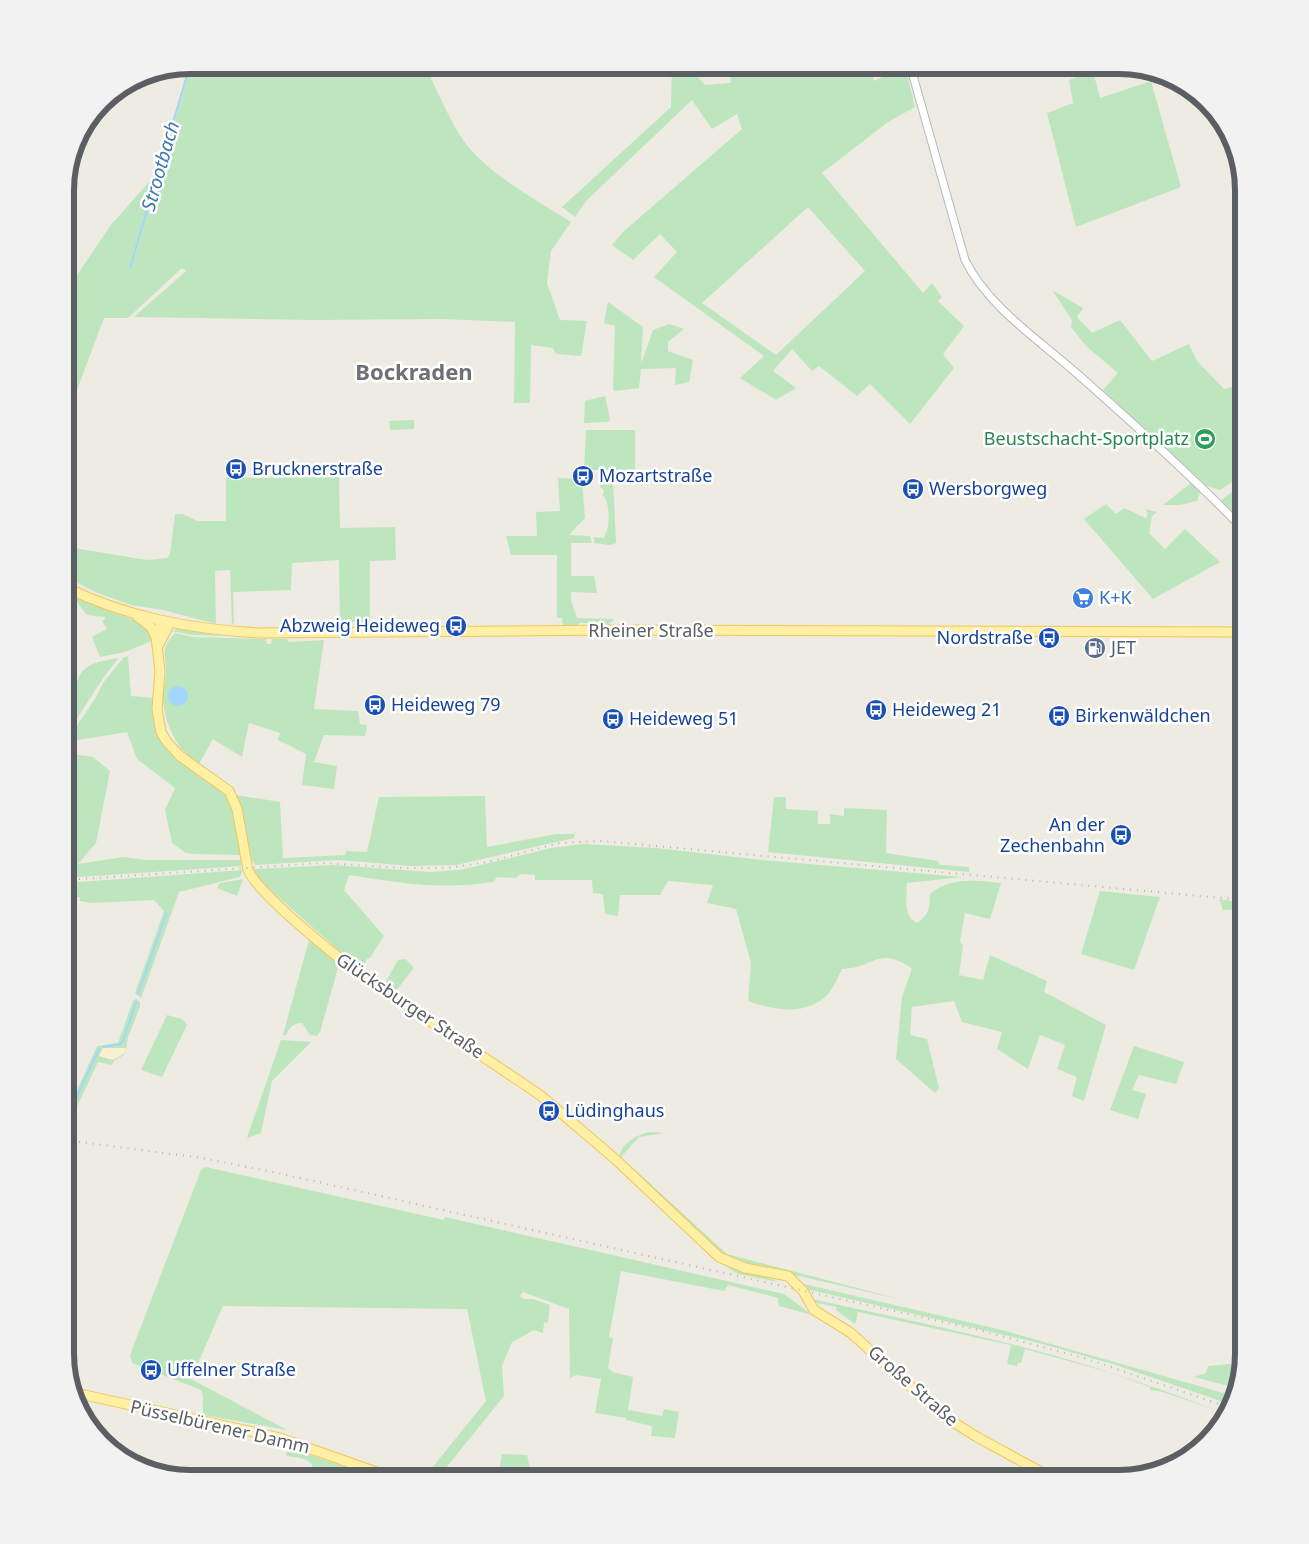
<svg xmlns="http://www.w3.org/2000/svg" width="1309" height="1544" font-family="'Noto Sans',sans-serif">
<rect width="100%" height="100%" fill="#eeebe2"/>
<g fill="#bee6be" fill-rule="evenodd">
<path d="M191 65H425C437 90 453 130 471 150 498 180 537 200 571 222L551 251 547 283 560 320 587 321 581 356 556 354 553 348 531 345 530 403H514L515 322 441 319 312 320 134 317 186 271 182 268 128 318H104L78 387 65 438V293L110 226 157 173 159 175Z"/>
<path d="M672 65H687L705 85 731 83 730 65H870L874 81 905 66 915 107 888 122 822 173 923 293 932 283 942 297 938 301 964 326 943 354 954 368 910 424 870 384 857 396 819 366 812 371 792 349 773 371 796 388 776 400 740 378 764 356 654 277 677 252 660 234 633 260 612 245 624 231 742 129 737 114 712 129 692 100 586 201 575 217 562 207 671 107ZM808 207 865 271 776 355 702 303Z"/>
<path d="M1093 71 1100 98 1151 81 1181 187 1076 227 1047 113 1073 103 1069 80Z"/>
<path d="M1052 290 1083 308 1077 317 1092 333 1120 320 1152 361 1189 344 1197 361 1224 389 1237 386 1244 399V474L1220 490 1207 486 1103 390 1118 373 1086 346 1071 327 1072 320Z"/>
<path d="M608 302 643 327 641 364 653 330 669 324 684 329 668 342V351L693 360 689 382 675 385 676 368 641 369 639 388 614 391 613 389 615 326 604 323Z"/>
<path d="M605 396 610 420 607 422 584 423 585 401Z"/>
<path d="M414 420V429L390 430 389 421Z"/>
<path d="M586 430H635V470H584Z"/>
<path d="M339 477 340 528 395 527 396 560 370 561V623L340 622 339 560 292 563 291 590 233 592 234 623 232 624 230 570 215 571 216 624 163 610 131 605 97 593 68 578 74 548 147 560 167 558 170 554 175 514H182L198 521H226V478Z"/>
<path d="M558 478 582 479 585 518 569 535 590 536 592 543H571V576H594L597 593 571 592V600L577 618 614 619 608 626C598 625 588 622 579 623L577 626 563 625 562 618H557V555H511L506 536H537L536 512 560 511Z"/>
<path d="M613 479 616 543 610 545 594 543V537L604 538C610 527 611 505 603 495L604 490 600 487V480Z"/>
<path d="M1191 483 1200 492 1197 501 1180 505H1163Z"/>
<path d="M1244 483V524L1221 500Z"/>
<path d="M1106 504 1116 514 1124 508 1146 518 1148 513 1145 509 1157 512 1152 516 1149 533 1165 549 1185 529 1220 562 1153 599 1084 519Z"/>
<path d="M67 595 142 623 149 628 154 640 125 652 100 657 92 637 107 629 102 621 105 619V617L87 615C80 608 78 597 65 599Z"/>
<path d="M177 629 265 637 193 635 172 631Z"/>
<path d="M175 633 193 637 266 639 267 644H271L272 639H287L289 642 324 640 314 709 358 711 360 724 367 725 365 736 324 735 314 762 337 766 334 789 302 785 306 754 278 740 280 733 249 723 242 757 213 739 199 764C178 753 164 722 163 699 162 690 166 681 166 672 166 653 160 649 175 633Z"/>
<path d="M128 656 131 696 154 698 160 739 166 748 178 759 227 794 232 804 243 855 194 854 186 853 172 843 165 810 175 788 137 759 127 732 66 742 95 699 103 683 124 657Z"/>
<path d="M119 658C98 682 83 711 65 737V704L69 706C75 698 74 688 78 679 85 662 103 661 119 658Z"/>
<path d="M65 753 93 757 110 771 96 843 78 864 123 857 147 860H241L242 866 65 878Z"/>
<path d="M236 795 280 802 283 858 345 855 346 851 367 852 379 797 485 796 487 847 556 834H575L574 838 456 865 412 866 339 860 255 865 251 859 242 810Z"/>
<path d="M774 797H786V809L818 811V824H830V814L844 816V808L887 810 886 853 938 861 940 865 969 867V872L768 852Z"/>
<path d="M583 844 656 848 762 860 962 877 907 883C907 897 902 916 917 923 929 915 930 908 930 894 949 877 976 880 1001 883L990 919 965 913 960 942 963 945 959 975 983 980 990 955 1047 981 1044 992 1106 1025 1084 1101 1072 1096 1077 1077 1057 1069 1065 1045 1040 1035 1028 1069 997 1049 1002 1032 962 1022 954 1001 912 1007 910 1035 927 1039 939 1088 935 1093 896 1059 902 997 912 969C879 945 875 968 842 969 838 977 833 990 826 996 805 1016 773 1010 748 1001L751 963 736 909 707 903 713 885 668 881 660 895H620L618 916 605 914 603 894 593 893 592 880H535V875L520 874 516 878 497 877 493 882C441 890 400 883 349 875L344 890 384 936 370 958 367 959 362 968 360 969 260 881 253 871 255 869 333 865 430 872 460 870 551 848Z"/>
<path d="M243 870 240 877 179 892 141 998 135 993 164 911 154 900 92 903 80 901V897L65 898V883Z"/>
<path d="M243 879 237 896 217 888 220 883Z"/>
<path d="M1100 891 1160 897 1134 970 1081 954Z"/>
<path d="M1219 899 1244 903V909L1223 910Z"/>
<path d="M310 936 336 960 338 968 320 1032 317 1036 310 1035 302 1023C294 1023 289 1027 286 1035H283Z"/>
<path d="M405 959 413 966V969L395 992 384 985 398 960Z"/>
<path d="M136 999 140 1002V1007L128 1037 125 1054 114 1061 112 1065 98 1062 65 1132V1110H68L97 1046 118 1043 133 1001Z"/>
<path d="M167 1015 182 1019 187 1025 162 1077 141 1070Z"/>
<path d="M281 1040 311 1042 272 1081 261 1133 247 1138Z"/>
<path d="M1134 1046 1184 1062 1176 1084 1139 1075 1132 1090 1146 1094 1138 1119 1110 1110Z"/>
<path d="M652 1132 664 1133 639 1137 621 1157 727 1254 903 1300 742 1263 727 1257 619 1158C621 1143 639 1133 652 1132Z"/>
<path d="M206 1167 444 1220 445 1217 784 1294 812 1315 779 1306 778 1298 728 1285 724 1291 621 1271 609 1337 613 1338 608 1368 613 1372 633 1377 628 1410 662 1416 664 1409 679 1412 675 1438 651 1436 652 1426 626 1420V1418L595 1413 601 1379 576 1375 570 1378 569 1309 523 1292 520 1296 524 1299H533L550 1305 548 1322 544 1323 543 1333 534 1330 512 1342 502 1366 504 1396 441 1474 463 1479H423L486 1401 467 1309 223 1306 191 1379 287 1430 204 1415C201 1406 205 1399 201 1390L132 1363 130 1355 201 1170Z"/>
<path d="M683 1229 709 1251 778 1282 738 1274 721 1263Z"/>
<path d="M804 1284 1002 1330 1234 1396 1232 1405 1116 1365 1039 1343 806 1289Z"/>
<path d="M812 1299C885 1315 958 1330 1030 1349 1097 1366 1162 1390 1227 1414L1163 1392 1150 1390V1387L1108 1372 1025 1349 1021 1363H1018L1017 1366 1007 1364 1011 1345 992 1341 858 1312 855 1324 836 1310 837 1307 817 1303Z"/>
<path d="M1242 1363 1239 1366 1241 1369 1236 1388 1194 1377 1206 1373 1208 1366Z"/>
<path d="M290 1448 348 1468 347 1479H308L314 1476C315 1458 301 1458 287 1456L286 1454Z"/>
<path d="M502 1454 527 1455 532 1479H498Z"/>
</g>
<path fill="#faf1d1" d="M103 1048H126L125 1053 113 1060 99 1056Z"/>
<circle fill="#a1d6ff" cx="178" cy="696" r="10"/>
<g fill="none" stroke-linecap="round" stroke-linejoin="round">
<g stroke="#a1d6ff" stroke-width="2">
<path d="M130 268 190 65"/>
<path d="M138 994 166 915"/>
<path d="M103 1047 120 1044 123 1041 136 1002"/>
<path d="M65 1114 71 1109 99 1049"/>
</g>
<g stroke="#b5b8bd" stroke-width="9">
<path id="minor" d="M910 65 965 260C988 306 1035 337 1074 371 1132 422 1190 474 1244 530"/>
</g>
<g stroke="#f2c657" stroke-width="11">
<g id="major">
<path d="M65 587C126 617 190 629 258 633L620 630 1244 632"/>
<path d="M138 617 151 627 156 637"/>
<path d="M162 621 156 637 160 671 157 709 161 732 167 742 180 756 229 791 237 809 248 870C258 894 336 956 360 974L540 1095 614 1158 719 1257 745 1268 788 1276 803 1291 814 1310 851 1333 942 1415 977 1437 1054 1479"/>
<path d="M158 646 170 623"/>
<path d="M71 1392 280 1438 396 1479"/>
</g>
</g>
<use href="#minor" stroke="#fff" stroke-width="7"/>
<use href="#major" stroke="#fff0a6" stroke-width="9"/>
<g stroke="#b4b5b5" stroke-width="2" stroke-dasharray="1 6" stroke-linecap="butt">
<path d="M65 880 322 863 405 868H447L488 862 559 843 601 841 1244 900"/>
<path d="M65 1140 202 1158 273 1172 979 1330 1087 1359 1231 1408"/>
</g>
</g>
<defs>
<g id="stadium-disc" transform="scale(1.125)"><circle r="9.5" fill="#2e9e5b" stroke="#fff"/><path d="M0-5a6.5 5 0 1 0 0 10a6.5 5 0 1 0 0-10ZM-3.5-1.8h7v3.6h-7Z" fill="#fff"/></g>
<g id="bus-disc" transform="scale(1.125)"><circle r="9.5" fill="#1a4fb4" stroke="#fff"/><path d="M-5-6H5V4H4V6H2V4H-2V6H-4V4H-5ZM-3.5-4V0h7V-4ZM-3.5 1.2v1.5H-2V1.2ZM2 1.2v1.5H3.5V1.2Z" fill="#fff"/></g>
<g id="supermarket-disc" transform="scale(1.125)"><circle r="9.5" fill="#3f7fe0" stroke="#fff"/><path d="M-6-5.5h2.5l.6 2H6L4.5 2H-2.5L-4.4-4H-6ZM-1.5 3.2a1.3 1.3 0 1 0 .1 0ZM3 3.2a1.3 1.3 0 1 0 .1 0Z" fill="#fff"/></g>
<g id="fuel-disc" transform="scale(1.125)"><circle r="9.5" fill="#5c6f8a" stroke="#fff"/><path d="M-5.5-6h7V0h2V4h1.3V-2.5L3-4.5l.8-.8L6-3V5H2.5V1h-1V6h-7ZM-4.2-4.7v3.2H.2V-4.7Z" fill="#fff"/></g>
</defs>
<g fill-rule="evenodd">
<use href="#stadium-disc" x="1205" y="439"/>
<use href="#bus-disc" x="236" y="469"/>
<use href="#bus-disc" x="583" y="476"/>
<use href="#bus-disc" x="913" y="489"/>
<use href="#supermarket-disc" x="1083" y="598"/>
<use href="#bus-disc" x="456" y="626"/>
<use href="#bus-disc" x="1049" y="638"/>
<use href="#fuel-disc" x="1095" y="648"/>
<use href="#bus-disc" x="375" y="705"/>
<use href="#bus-disc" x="876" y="710"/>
<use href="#bus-disc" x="1059" y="716"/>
<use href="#bus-disc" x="613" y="719"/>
<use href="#bus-disc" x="1121" y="835"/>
<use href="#bus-disc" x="549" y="1111"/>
<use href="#bus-disc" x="151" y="1370"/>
</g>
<g text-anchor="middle" stroke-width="5" stroke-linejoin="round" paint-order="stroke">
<g font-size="18" fill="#27864d" stroke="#fff" text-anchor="end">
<text x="1189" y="445">Beustschacht-Sportplatz</text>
</g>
<g font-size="18" fill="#164399" stroke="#fff" text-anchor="start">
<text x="252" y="475">Brucknerstraße</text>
<text x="599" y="482">Mozartstraße</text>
<text x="929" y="495">Wersborgweg</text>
<text x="440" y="632" text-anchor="end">Abzweig Heideweg</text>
<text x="1033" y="644" text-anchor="end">Nordstraße</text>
<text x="391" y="711">Heideweg 79</text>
<text x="892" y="716">Heideweg 21</text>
<text x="1075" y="722">Birkenwäldchen</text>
<text x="629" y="725">Heideweg 51</text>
<text x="1105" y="831" text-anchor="end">An der<tspan x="1105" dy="21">Zechenbahn</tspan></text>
<text x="565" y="1117">Lüdinghaus</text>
<text x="167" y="1376">Uffelner Straße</text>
</g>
<g font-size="18" fill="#366cbe" stroke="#fff" text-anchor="start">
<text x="1099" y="604">K+K</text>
</g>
<g font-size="18" fill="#5b5f63" stroke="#fff">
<text x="651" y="637">Rheiner Straße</text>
<text transform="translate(410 1006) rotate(34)" y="6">Glücksburger Straße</text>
<text transform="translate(913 1386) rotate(41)" y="6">Große Straße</text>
<text transform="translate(220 1427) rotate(13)" y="6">Püsselbürener Damm</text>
</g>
<g font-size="18" fill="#4e5e75" stroke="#fff" text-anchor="start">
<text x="1111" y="654">JET</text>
</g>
<g font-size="19" font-style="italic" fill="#3d77b2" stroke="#fff">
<text transform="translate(160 166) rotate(-74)" y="7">Strootbach</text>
</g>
<g font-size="22" font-weight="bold" fill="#6c7175" stroke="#fff">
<text x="414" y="380">Bockraden</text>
</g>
</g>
<path d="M0 0H1309V1544H0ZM190 74H1119A116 116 0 0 1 1235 190V1354A116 116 0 0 1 1119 1470H190A116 116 0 0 1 74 1354V190A116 116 0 0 1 190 74Z" fill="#f2f2f3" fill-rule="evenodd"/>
<path fill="none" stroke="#5b5f63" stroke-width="6" d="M190 74H1119A116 116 0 0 1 1235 190V1354A116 116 0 0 1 1119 1470H190A116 116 0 0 1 74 1354V190A116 116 0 0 1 190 74Z"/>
</svg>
